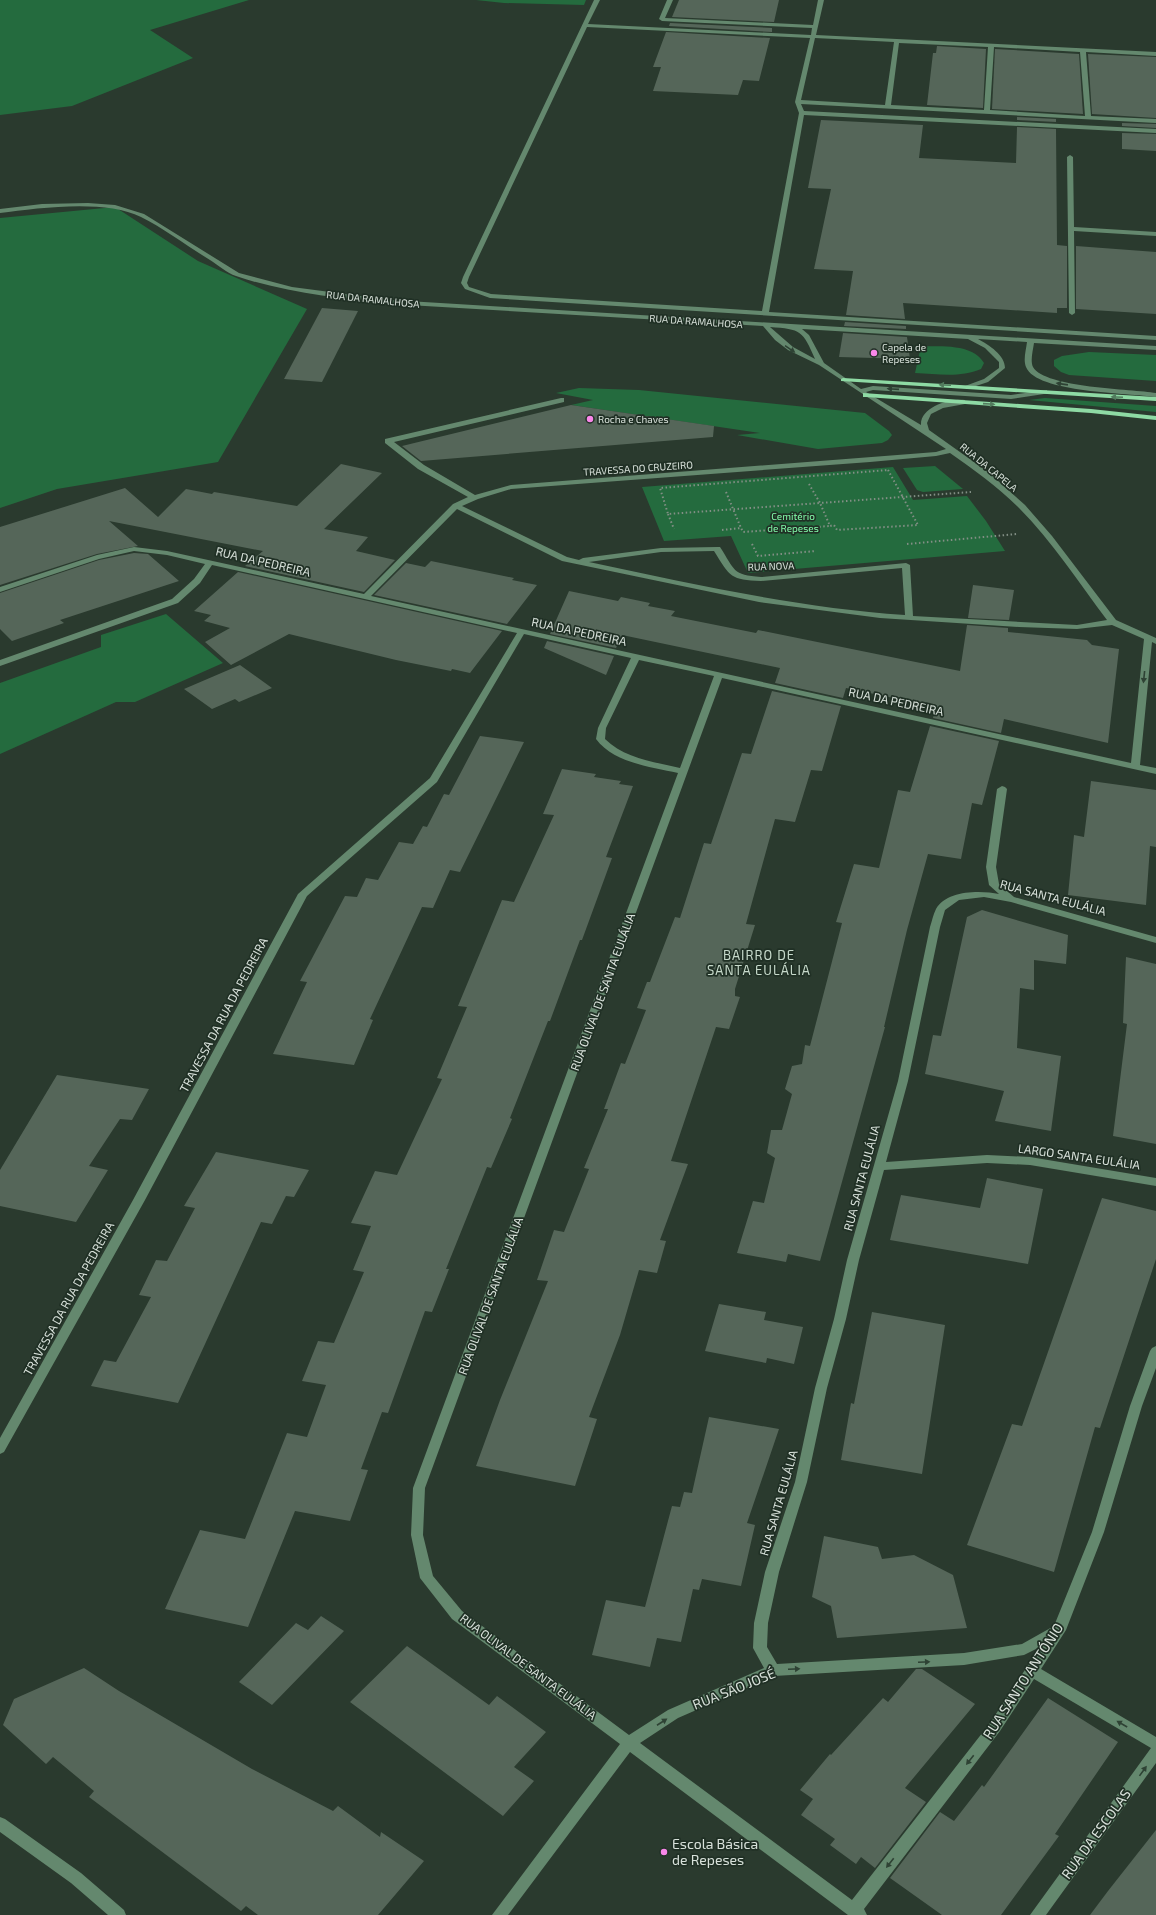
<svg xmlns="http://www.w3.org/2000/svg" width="1156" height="1915" font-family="'Exo 2',sans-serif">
<rect width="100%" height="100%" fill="#2a3a2e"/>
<g fill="#246b3e">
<path d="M0 0H249L150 30 193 58 72 106 0 115Z"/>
<path d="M476 0H586L584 5 504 3Z"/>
<path d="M115 207 198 261 307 309 218 462 57 489 0 508V218Z"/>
<path d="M921 346C941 347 972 343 984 363L981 369C960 378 938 374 915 373Z"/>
<path d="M1089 352 1156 355V381L1069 375 1061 372 1054 366V360L1062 356Z"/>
<path d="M579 388 639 390 865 413 889 431 892 435 888 440 882 443 818 449 737 435 760 433 571 405 593 400 556 393Z"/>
<path d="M1045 398 1156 406V412L1029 400Z"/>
<path d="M935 466 963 489 923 492 917 490 903 468Z"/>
<path d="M893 467 913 500 967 496 986 521 1005 551 748 573 731 536 664 541 642 487Z"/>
<path d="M166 614 223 663 135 702H116L0 754V683L101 647V635Z"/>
</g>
<g fill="#556659">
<path d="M679 0H779L774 22 672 17Z"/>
<path d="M670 23 772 28V32L669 26Z"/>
<path d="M666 32 770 38 759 81 743 80 738 95 653 91 661 67H653Z"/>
<path d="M937 46 986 49 983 108 927 105 933 53H936Z"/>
<path d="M995 49 1079 54 1083 114 992 109Z"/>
<path d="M1088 54 1156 57V118L1092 114Z"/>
<path d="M1017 117 1056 119V122L1017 120Z"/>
<path d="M821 120 923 125 919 158 1016 163 1017 127 1056 129 1057 245 1067 246V308H1057V313L903 303 905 319 846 315 853 271 814 269 831 189 808 188Z"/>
<path d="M1122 123 1156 124V128L1122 126Z"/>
<path d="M1122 133 1156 134V151L1122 149Z"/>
<path d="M1076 246 1156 252V314L1076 309Z"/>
<path d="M322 308 358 311 322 382 284 379Z"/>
<path d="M845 322 906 326V329L844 326Z"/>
<path d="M843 333 907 337 910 359 839 357Z"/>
<path d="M571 405 714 426 713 437 421 461 402 446Z"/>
<path d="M341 464 382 473 324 529 368 537 356 551 395 560 364 592 245 566 263 551 109 521 138 546 97 554 0 585V527L125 488 158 517 186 489 212 494 214 492 297 506Z"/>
<path d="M134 553 148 554 179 581 60 620 64 623 12 641 0 629V593L99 560Z"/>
<path d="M431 561 514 578 512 580 537 585 507 624 374 595 406 563 425 567Z"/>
<path d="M238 572 502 631 470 673 452 669 451 671 396 660 289 634 231 665 205 642 230 628 204 621 211 615 194 611Z"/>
<path d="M973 585 1014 590 1009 620 968 618Z"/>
<path d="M569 591 618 601 621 597 650 603 648 606 675 611 671 616 756 633 758 630 960 671 967 625 1008 628V632L1087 640 1092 645 1119 649 1108 743 1004 719 1001 733 933 718 936 707 846 688 843 698 775 683 780 668 622 635 616 648 550 634Z"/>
<path d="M547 641 614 656 606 675 544 648Z"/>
<path d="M240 665 272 688 239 702 235 699 212 709 184 689Z"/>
<path d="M772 691 841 706 822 771 811 770 795 822 775 819 746 924 755 925 735 989V996L740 997 729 1029 716 1027 671 1161 688 1164 660 1240 666 1241 657 1273 639 1270 620 1335 589 1417 597 1419 575 1486 476 1466 500 1400 548 1281 537 1280 554 1230 564 1232 589 1169 584 1168 608 1109H604L621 1063 625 1064 646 1010 637 1008 647 982H650L675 917 680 918 704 843 711 844 742 753 751 754Z"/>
<path d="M930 726 999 741 982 805 972 803 961 859 928 854 907 930 884 1027H885L820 1261 788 1254 786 1262 737 1253 753 1201 764 1203 775 1158 767 1153 771 1130H782L792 1094 785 1089 792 1066 802 1064 805 1045 810 1046 842 923 836 922 854 864 879 868 898 790 910 792Z"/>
<path d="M480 736 524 742 460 872 450 870 433 908 422 907 370 1019 373 1020 354 1065 273 1054 307 982 300 981 345 896 357 897 366 878 378 880 399 842 413 844 423 826 427 827 444 794 449 795Z"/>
<path d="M562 769 596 774 594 777 621 781 619 784 633 786 606 857 612 858 582 940H580L550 1021H548L510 1118 512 1119 491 1168 487 1167 446 1269H449L432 1312 425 1311 388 1413 382 1412 361 1469 368 1470 350 1521 295 1511 248 1627 165 1609 200 1530 245 1539 287 1433 307 1437 326 1385 302 1381 318 1341 334 1343 364 1272 353 1270 371 1226 351 1223 375 1171 397 1175 442 1079 437 1078 467 1007 458 1006 502 900 514 902 554 815 543 814Z"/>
<path d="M1091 781 1156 790V847L1150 846 1146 905 1068 895 1074 835 1084 837Z"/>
<path d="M982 910 1068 935 1066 964 1034 960V990L1020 988 1017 1048 1061 1056 1051 1131 995 1121 1004 1091 925 1074 933 1035 941 1036 967 917Z"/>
<path d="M1126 957 1156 964V1144L1113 1136 1127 1024 1123 1023Z"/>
<path d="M57 1075 149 1089 132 1120 120 1119 89 1166 108 1170 76 1222 0 1206V1170Z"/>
<path d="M216 1152 309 1170 294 1197 286 1196 272 1224 261 1222 178 1403 91 1386 104 1360 116 1362 151 1297 139 1295 156 1260 167 1261 195 1208 184 1206Z"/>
<path d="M987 1178 1043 1189 1028 1264 890 1240 901 1195 980 1208Z"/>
<path d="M1102 1198 1156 1211V1259L1100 1428 1095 1427 1054 1572 967 1545 1012 1424 1022 1426Z"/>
<path d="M719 1304 766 1312 764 1320 803 1327 794 1364 767 1358 766 1363 705 1351Z"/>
<path d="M872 1312 945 1325 922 1474 841 1460 851 1403 854 1404Z"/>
<path d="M709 1417 779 1429 747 1523 755 1525 741 1586 702 1579 699 1590 693 1589 681 1642 657 1638 650 1667 592 1655 606 1600 645 1607 672 1506 680 1507 684 1492 692 1493Z"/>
<path d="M824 1536 878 1547 882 1559 914 1555 953 1575 967 1628 837 1638 831 1606 812 1597Z"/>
<path d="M321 1616 344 1631 272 1705 239 1682 296 1623 308 1630Z"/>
<path d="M407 1646 489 1705 497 1696 546 1732 514 1767 534 1781 503 1816 350 1702Z"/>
<path d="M84 1668 119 1691 252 1769 333 1811 338 1806 380 1837 381 1832 424 1861 378 1915H258L246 1906 241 1911 89 1797 94 1791 53 1757 46 1764 3 1725 14 1699Z"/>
<path d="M916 1669H922L975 1704 905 1788 926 1802 875 1868 861 1857 856 1864 830 1845 835 1839 801 1815 813 1799 800 1790 830 1754 831 1755 883 1698 888 1702Z"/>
<path d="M1048 1698 1118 1742 1055 1834 1059 1836 1001 1915H942L890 1878 940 1812 954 1821 982 1785 984 1787Z"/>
<path d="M1156 1830V1915H1090L1108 1891Z"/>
</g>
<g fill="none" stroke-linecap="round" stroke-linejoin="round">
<g stroke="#828f85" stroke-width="2" stroke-dasharray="1.5 2.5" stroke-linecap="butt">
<path d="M888 470 918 525 837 530 834 525 830 526 820 503 668 514 660 488Z"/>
<path d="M809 484 820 503 971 492"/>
<path d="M726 492 741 528"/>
<path d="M668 514 674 529"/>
<path d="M722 530 741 528 743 532 830 526"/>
<path d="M752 544 758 556 816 551"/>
<path d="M907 544 1017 534"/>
</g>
<g fill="#64886e" fill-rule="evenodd">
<path d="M594 0H600L588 24 811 35 812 28 662 21 659 19 667 0H673L665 18 813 25 818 0H824L816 35 1156 52V56L1086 52 1091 116 1156 119V123L801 104 804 111 1156 129V133L804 115 769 312 1156 336V340L490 298 465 289 461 283 463 277ZM587 27 810 38 795 102 799 113 762 311 491 294 469 287 467 283 469 277ZM815 38 894 42 885 105 801 100ZM899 43 988 47 984 110 891 105ZM994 47 1080 52 1085 116 990 110Z"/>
<path d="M1070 155 1073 157 1074 227 1156 232V236L1074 231 1075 313 1072 315 1069 313 1067 157Z"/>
<path d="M88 203 115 205 144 214 239 273 292 287 391 300 1156 346V350L1034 343C1033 350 1030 361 1033 367 1045 388 1132 389 1156 393V397C1130 393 1036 393 1026 367 1023 360 1026 350 1027 342L978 339C989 345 1005 355 1005 368L988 382 967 389 965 388V386L984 379 999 368V362L985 348 968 339 802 329 809 335 824 363 861 389 873 386 1011 395 1047 390V394H1044L1011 399 873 390 866 392 921 425C920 407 950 398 965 400V404L943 408 931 414 927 423 929 430 988 472 1025 505 1052 536 1116 620 1156 638V644L1152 642 1140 765 1156 768V774L722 678 425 1488 423 1535 433 1576 462 1611 629 1735 668 1710 764 1668 753 1648 754 1623 765 1572 795 1482 815 1388 834 1319 847 1260 898 1081 930 927C932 921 933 915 936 909 946 890 981 890 999 894L989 885 986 867 997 789 1002 786 1005 787 1007 789 996 867 999 884 1014 897 1156 937V943L1011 902 984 897 959 900 945 910 940 927 908 1081 886 1162 987 1155 1030 1157 1156 1178V1186L1030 1165 987 1163 884 1170 859 1260 846 1319 827 1388 807 1482 779 1572 768 1623 767 1647 777 1664 964 1653 1022 1644 1054 1626 1092 1532 1130 1406 1150 1351 1152 1348 1156 1346V1368L1142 1406 1104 1532 1066 1630 1041 1669 1156 1737V1763L1046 1915H1030L1151 1748 1034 1679 1000 1731 864 1909 867 1915H848L630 1752 508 1915H492L620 1744 452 1619 420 1578 411 1535 413 1488 678 773C651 767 614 763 596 739L598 728 631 658 524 634 437 782 307 896 145 1200 4 1452 0 1454V1438L133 1200 298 894 430 778 517 633 212 565 200 583 178 603 0 666V660L172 599 194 579 205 564 167 555 134 551 99 559 0 592V587L97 555 134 547 167 551 364 594 453 504 468 497 418 469 385 443V439L561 398H564V402L394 442 424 465 475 495 511 485 936 452 946 449 819 365 788 350 775 340 763 326 391 304C339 298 286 293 236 276 227 273 218 265 210 260 187 246 165 229 141 217 105 199 39 208 0 213V209L42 204ZM770 327C801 329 803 331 815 359L793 347ZM950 453C974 470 998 487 1019 508 1052 541 1079 583 1107 620L1077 625 913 616 910 565 906 563 761 577C732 575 735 570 720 547H717L661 548 583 558 579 560 567 557 462 506 478 499 511 489 870 462 936 456ZM457 509 562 561 759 602 880 618 1019 627 1077 629 1112 625 1144 639 1131 763 371 596ZM714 551C730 577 731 580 761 581L902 568 905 615C798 608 693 584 589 562L661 552ZM639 660 714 676 680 768C654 762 624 758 605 739L606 728ZM1040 1647 990 1723 852 1900 640 1743 678 1718 774 1676 964 1665 1024 1655Z"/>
<path d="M0 1817 5 1819 81 1873 124 1910 126 1915H108L71 1883 0 1832Z"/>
</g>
<g fill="#8edaa4" fill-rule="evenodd">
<path d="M843 378 1156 397V401L841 381V379Z"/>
<path d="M863 393 1091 409 1156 416V420L1091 413 866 397H863Z"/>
</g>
</g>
<defs><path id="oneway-solid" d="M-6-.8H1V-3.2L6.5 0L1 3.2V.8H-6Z"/></defs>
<g fill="#2e4234">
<use href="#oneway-solid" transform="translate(790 349) rotate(34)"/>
<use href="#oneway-solid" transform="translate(1062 384) rotate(-172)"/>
<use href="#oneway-solid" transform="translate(893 389) rotate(-176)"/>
<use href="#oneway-solid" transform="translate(1144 677) rotate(96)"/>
<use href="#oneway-solid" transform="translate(924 1662) rotate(-3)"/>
<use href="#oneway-solid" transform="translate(794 1669) rotate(-3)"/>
<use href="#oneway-solid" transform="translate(662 1722) rotate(-33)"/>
<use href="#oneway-solid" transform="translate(1122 1724) rotate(-150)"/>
<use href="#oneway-solid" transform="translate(970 1760) rotate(128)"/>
<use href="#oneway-solid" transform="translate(1143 1771) rotate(-54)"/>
<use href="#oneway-solid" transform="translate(890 1863) rotate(128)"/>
</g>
<g fill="#527c5e">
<use href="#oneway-solid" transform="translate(945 385) rotate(-177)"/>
<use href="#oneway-solid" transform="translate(1117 397) rotate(-177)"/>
<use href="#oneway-solid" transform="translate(989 404) rotate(4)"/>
</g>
<g fill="#f987e9" stroke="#203025" stroke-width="1.5">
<circle cx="874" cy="353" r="4"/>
<circle cx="590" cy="419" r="4"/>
<circle cx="664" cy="1852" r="4"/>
</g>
<g text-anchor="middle" stroke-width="3.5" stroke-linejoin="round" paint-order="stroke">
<g font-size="10" fill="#d8e1da" stroke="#203025">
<text transform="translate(373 299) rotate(6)" y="4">RUA DA RAMALHOSA</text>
<text transform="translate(696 321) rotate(4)" y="4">RUA DA RAMALHOSA</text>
<text transform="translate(989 467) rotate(39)" y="4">RUA DA CAPELA</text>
<text transform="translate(638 468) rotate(-4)" y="4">TRAVESSA DO CRUZEIRO</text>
<text transform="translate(771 566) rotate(-2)" y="4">RUA NOVA</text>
</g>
<g font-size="10" fill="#d8e1da" stroke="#203025" text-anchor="start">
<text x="882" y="351">Capela de<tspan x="882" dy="12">Repeses</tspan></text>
<text x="598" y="423">Rocha e Chaves</text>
</g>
<g font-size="10" fill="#83fbaa" stroke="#203025">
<text x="793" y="520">Cemitério<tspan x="793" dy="12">de Repeses</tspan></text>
</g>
<g font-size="12" fill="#d8e1da" stroke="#203025">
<text transform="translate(263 562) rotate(13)" y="4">RUA DA PEDREIRA</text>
<text transform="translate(579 632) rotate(12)" y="4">RUA DA PEDREIRA</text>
<text transform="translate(896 702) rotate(12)" y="4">RUA DA PEDREIRA</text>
<text transform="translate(1053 898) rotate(15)" y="4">RUA SANTA EULÁLIA</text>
<text transform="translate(603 992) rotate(-70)" y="4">RUA OLIVAL DE SANTA EULÁLIA</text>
<text transform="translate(224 1015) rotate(-62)" y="4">TRAVESSA DA RUA DA PEDREIRA</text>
<text transform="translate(1079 1157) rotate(8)" y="4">LARGO SANTA EULÁLIA</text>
<text transform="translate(862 1178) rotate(-75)" y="4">RUA SANTA EULÁLIA</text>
<text transform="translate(491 1296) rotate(-70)" y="4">RUA OLIVAL DE SANTA EULÁLIA</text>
<text transform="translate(69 1299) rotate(-61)" y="4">TRAVESSA DA RUA DA PEDREIRA</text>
<text transform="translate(779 1503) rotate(-74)" y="4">RUA SANTA EULÁLIA</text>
<text transform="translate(528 1667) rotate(37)" y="4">RUA OLIVAL DE SANTA EULÁLIA</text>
</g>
<g font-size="13" letter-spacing="1" fill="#c6d9ca" stroke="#203025">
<text x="759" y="960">BAIRRO DE<tspan x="759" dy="15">SANTA EULÁLIA</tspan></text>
</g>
<g font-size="14" fill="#d8e1da" stroke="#203025">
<text transform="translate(1023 1681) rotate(-57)" y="5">RUA SANTO ANTÓNIO</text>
<text transform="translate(734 1689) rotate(-22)" y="5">RUA SÃO JOSÉ</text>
<text transform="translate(1096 1834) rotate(-54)" y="5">RUA DA ESCOLAS</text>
</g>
<g font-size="14" fill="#d8e1da" stroke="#203025" text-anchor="start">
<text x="672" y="1849">Escola Básica<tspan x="672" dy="16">de Repeses</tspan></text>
</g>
</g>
</svg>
